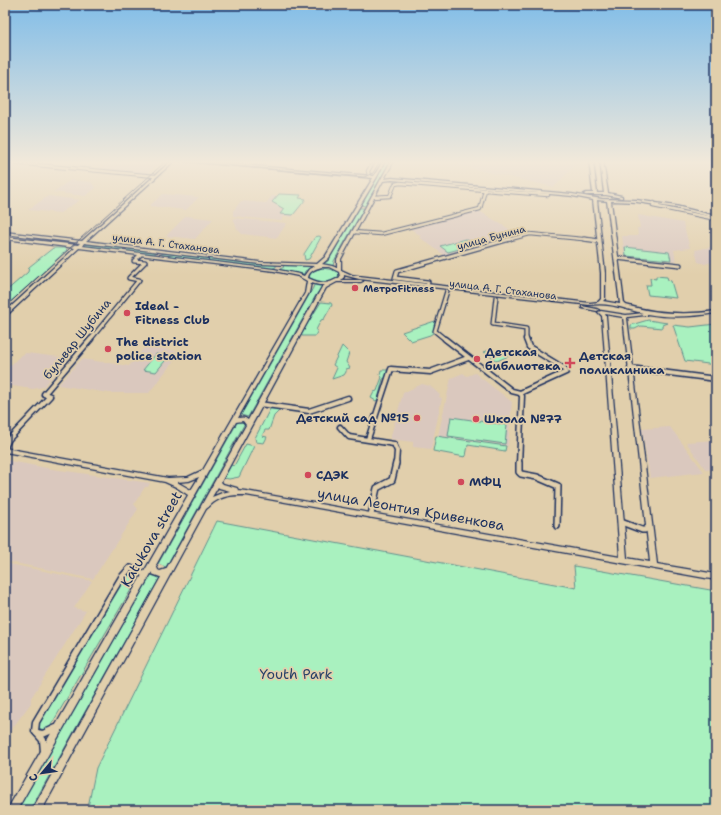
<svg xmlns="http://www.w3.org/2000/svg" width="721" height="815" font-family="'Shantell Sans',sans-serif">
<rect width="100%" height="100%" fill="#e1cfac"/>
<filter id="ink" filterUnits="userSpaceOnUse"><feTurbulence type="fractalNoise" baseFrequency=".025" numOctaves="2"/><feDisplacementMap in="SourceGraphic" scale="8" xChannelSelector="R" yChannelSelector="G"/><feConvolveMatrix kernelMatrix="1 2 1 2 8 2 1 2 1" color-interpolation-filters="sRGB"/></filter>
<g filter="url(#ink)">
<g fill="#dac8be">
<path d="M111 161H162L147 174 98 169Z"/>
<path d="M464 161H579L554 187 457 165Z"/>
<path d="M71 180 91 182 96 188 85 196 53 192Z"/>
<path d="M163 194 199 197 186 210 149 206Z"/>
<path d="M279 194 301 195 299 198 306 199 292 217 285 216 281 221 233 216V211L241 201 266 203 272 196H276Z"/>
<path d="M48 196 80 200 60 213 28 210Z"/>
<path d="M477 212H481L519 235 444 255 419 237 421 236 411 229Z"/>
<path d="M638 215 683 223 690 248 674 250 676 261 625 256 622 236H638L637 228H640Z"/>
<path d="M186 216 213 219 195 239 166 236Z"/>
<path d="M233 218 287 223 277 238 242 234 237 229Z"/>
<path d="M716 246V261L705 264 698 262 695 250Z"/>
<path d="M148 347 178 351 179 354 149 393H109L58 385 82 359 129 366 144 348Z"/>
<path d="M26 353 68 358 43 387 33 389 5 385V371L20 356Z"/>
<path d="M463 373 467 376 475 373 512 402 508 446 438 436 451 378Z"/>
<path d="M422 384 430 386 440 395 439 397 442 398 431 449 413 447V442L390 439 403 393Z"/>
<path d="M670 427 704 472 650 478 642 429Z"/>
<path d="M716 440V469L706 470 686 442Z"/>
<path d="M5 460 52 469 150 483 148 487H145L134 504 138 509 93 579 5 561Z"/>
<path d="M5 563 92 581 74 608 86 611 31 698V703L5 738Z"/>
</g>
<g fill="#a9f1bf" stroke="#62908e">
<path d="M386 161H390L365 206 360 205Z"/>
<path d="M279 194 301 195 299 198 306 199 293 215 280 214 284 209 272 202Z"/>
<path d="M359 208H364L334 261 333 266 323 264 328 261Z"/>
<path d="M319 236 321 237 309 259 305 260 304 254 315 237Z"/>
<path d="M465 239 474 243V245L448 252 440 246Z"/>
<path d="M84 244 158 252 155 253V255L82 246Z"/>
<path d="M625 247 669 252 671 260 626 256Z"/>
<path d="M53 248H65L67 250 5 307V302L10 295 5 294V292L28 272 29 267Z"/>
<path d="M163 253 276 265V267L271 269 160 255Z"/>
<path d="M281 264 317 265 305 271 304 274 278 270 284 267Z"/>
<path d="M322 268 334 270 339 273 338 277C330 285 318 284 309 278L310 272Z"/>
<path d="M656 276 667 277 668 280 671 281 676 298 648 295 646 285H651L650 278 656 279Z"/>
<path d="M314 285 323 286 316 295 248 417 241 415 313 288Z"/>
<path d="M321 302 331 303 332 305 324 319 321 320 316 330 317 332 315 336H302L301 334Z"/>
<path d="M648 320 667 323 662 325V328L641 326 635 329H631V325Z"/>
<path d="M435 321 433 333 430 335 411 341 402 332Z"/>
<path d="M716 324V365L685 361 673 325 690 327Z"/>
<path d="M342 346 349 353 346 362 350 368 346 369V372L344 375 332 379 337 368 333 365Z"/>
<path d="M490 350 508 352 511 355 497 361 484 352Z"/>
<path d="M156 354 169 356 156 372 143 370Z"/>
<path d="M381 370H389L387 377 383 379 378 399 376 401 371 398 374 392 377 391 382 377 380 375Z"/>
<path d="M272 408H278L279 411 274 416 269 430H265L262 436 267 437 264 443 256 442 255 438 270 409Z"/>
<path d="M451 417 507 425 505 444 448 436Z"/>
<path d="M238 421 245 423 166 567 158 564Z"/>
<path d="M436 436 506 446 505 451 468 445 466 456 465 457 433 451Z"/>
<path d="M246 444 254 446 239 477 229 479 224 478 231 465 234 466Z"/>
<path d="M217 521 576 588 574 566 716 591V810H106L88 807 96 768Z"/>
<path d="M131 573 137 574 135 583 50 727C46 730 43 731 38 727V721L125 576Z"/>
<path d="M151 575 160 578 30 810H17Z"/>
</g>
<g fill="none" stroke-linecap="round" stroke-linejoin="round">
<g stroke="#1b2f5e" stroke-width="4.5">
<g id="street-far4">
<path d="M5 162 155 176"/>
<path d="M369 176 368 171 374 161"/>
<path d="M373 197 390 196 395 184 400 183 485 190"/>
<path d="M654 203 653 206 716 219"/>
<path d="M353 232 381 234 480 209 485 190 548 195"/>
<path d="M507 240 530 234 593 240"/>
</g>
</g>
<g stroke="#1b2f5e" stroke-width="5.5">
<g id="street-far3">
<path d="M584 239 599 241"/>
<path d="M616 258 680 265"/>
<path d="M427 286 428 282 395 278 397 271 510 239"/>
<path d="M496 297 493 324 526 329V340"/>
<path d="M90 340 139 280 129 278 145 262 134 261 140 255"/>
<path d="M446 340 435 331 447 291"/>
</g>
</g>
<g stroke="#1b2f5e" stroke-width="7">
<g id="street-far2">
<path d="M445 339 512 391 520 393 522 396 519 464"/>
<path d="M630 368 716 379"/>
<path d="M520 393 566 372 565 369 529 347 526 339"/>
<path d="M259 404 309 411 348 398"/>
<path d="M340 427 349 437 394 444 397 451 396 464"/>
<path d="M368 439 391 369 430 372 468 358"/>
<path d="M5 447 9 439 50 396 44 394 91 339"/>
</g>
</g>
<g stroke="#1b2f5e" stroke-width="8">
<g id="street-far1">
<path d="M519 463V472L521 474 537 477 558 486 557 526"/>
<path d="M371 515 377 488 392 480 396 463"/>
<path d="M621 522 642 530H645L649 526"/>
<path d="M96 620 121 578 130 568 146 575"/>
</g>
</g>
<g stroke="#1b2f5e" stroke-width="9">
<g id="street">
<path d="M37 733 43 734 56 728"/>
<path d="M44 752 43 740 35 731 36 722 97 619"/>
</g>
</g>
<g stroke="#1b2f5e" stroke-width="2.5">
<g id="secondary">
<path d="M171 161H174L86 241 260 262 317 264 325 257 373 178 196 162 195 161 374 176 383 161H385L377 177 329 258 322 264 332 266 337 268V259L391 161H394L384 179 392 178 572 194 602 199 637 200 676 206 716 216V218L676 208 637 202 611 201 624 303 626 305C656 314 685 315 716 311V313C693 317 670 318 647 314V315H645L628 317 627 318 657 564 716 574V580L246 495C236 495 225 495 216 501 212 503 209 507 206 509L42 810H32L161 577H160L152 574V572L17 810H7L188 495 176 487 165 482 5 452V448L168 478 188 477 203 470 305 293 307 281 298 276 274 271 79 248 7 315H5V312L75 248 5 239V237L78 245 80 243 5 234V232L82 241ZM392 180 572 196 593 200 601 273V299L598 302 590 303 359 276 352 275 341 270V259L383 181ZM597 200 607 201 620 304 603 301 605 299V273ZM84 243 260 264 315 266 309 269 304 276 299 274 274 269 82 246ZM322 267H329L339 272 340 277C327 285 321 284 308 278 309 271 315 269 322 267ZM344 275 359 279 590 305C611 302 623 309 643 313L626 315 601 311 598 312 602 316 620 557 246 491 238 490 237 488 223 484 221 482 326 288 337 282H361L363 281 361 280H341L344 277ZM311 283 319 285H325L322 287 248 420C245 417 243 417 238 418L309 293ZM605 314 623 317 650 562 627 558 606 316ZM243 421 246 425 166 569 160 571 158 570 156 565 236 422ZM199 477 191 490 177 482 189 481ZM218 487 219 488 230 491 222 493 212 497Z"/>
<path d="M589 161H593L597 193H604L600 161H603L608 193 622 196V198L606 195H585L584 194 586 193H593Z"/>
<path d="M582 306 597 309 599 310 597 311 582 308Z"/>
</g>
</g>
<use href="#street-far4" stroke="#e1cfac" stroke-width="2.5"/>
<use href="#street-far3" stroke="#e1cfac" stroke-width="3"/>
<use href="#street-far2" stroke="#e1cfac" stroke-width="4"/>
<use href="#street-far1" stroke="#e1cfac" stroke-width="5"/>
<use href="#street" stroke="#e1cfac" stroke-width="6"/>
<use href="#secondary" fill="#e1cfac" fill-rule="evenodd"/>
<path stroke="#1b2f5e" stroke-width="1" d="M5 307 165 162 173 161 364 177 373 173 380 161"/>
</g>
</g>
<linearGradient id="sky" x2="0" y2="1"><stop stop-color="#81bde8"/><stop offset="0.59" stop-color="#f2e9da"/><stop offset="1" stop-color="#f2e9da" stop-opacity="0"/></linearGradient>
<rect width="721" height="275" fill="url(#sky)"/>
<g fill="#d1495b" stroke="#e1cfac" stroke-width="1.5">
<circle cx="355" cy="288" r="4"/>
<circle cx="127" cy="313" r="4"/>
<circle cx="108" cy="349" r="4"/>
<circle cx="477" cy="359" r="4"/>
<path d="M568 357h4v4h4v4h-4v4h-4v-4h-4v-4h4z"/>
<circle cx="417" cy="418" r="4"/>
<circle cx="476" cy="419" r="4"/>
<circle cx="308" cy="475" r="4"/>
<circle cx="461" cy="482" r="4"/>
</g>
<g text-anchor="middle" stroke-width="3.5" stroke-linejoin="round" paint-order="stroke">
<g font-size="10" fill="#1b2f5e" stroke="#e1cfac">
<text transform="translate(491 237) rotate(-15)" y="4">улица Бунина</text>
<text transform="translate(166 243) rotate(7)" y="4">улица А. Г. Стаханова</text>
<text transform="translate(503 289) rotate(7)" y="4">улица А. Г. Стаханова</text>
</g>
<g font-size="10" font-weight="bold" fill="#1b2f5e" stroke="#e1cfac" text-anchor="start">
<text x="363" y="292">МетроFitness</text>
</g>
<g font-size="12" font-weight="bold" fill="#1b2f5e" stroke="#e1cfac" text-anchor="start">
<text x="135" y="310">Ideal -<tspan x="135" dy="14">Fitness Club</tspan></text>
<text x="116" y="346">The district<tspan x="116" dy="14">police station</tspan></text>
<text x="485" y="356">Детская<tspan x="485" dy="14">библиотека</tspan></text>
<text x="579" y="360">Детская<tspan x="579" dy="14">поликлиника</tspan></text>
<text x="409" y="422" text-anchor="end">Детский сад №15</text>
<text x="484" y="423">Школа №77</text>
<text x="316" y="479">СДЭК</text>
<text x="469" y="486">МФЦ</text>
</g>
<g font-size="12" fill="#1b2f5e" stroke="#e1cfac">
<text transform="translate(77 339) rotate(-51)" y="4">бульвар Шубина</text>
</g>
<g font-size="14" fill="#1b2f5e" stroke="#e1cfac">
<text transform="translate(411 509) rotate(10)" y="5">улица Леонтия Кривенкова</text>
<text transform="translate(151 539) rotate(-60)" y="5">Katukova street</text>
</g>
<g font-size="14" fill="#294268" stroke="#e1cfac">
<text x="296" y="679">Youth Park</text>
</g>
</g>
<rect width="721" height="815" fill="none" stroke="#e1cfac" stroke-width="20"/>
<rect x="10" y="10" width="701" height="795" fill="none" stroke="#1b2f5e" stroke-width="1.5" filter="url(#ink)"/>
<g transform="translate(42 773) rotate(241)" stroke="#e1cfac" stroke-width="3" paint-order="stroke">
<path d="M0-3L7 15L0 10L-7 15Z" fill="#1b2f5e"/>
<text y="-6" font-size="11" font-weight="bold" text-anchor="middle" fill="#1b2f5e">С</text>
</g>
</svg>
